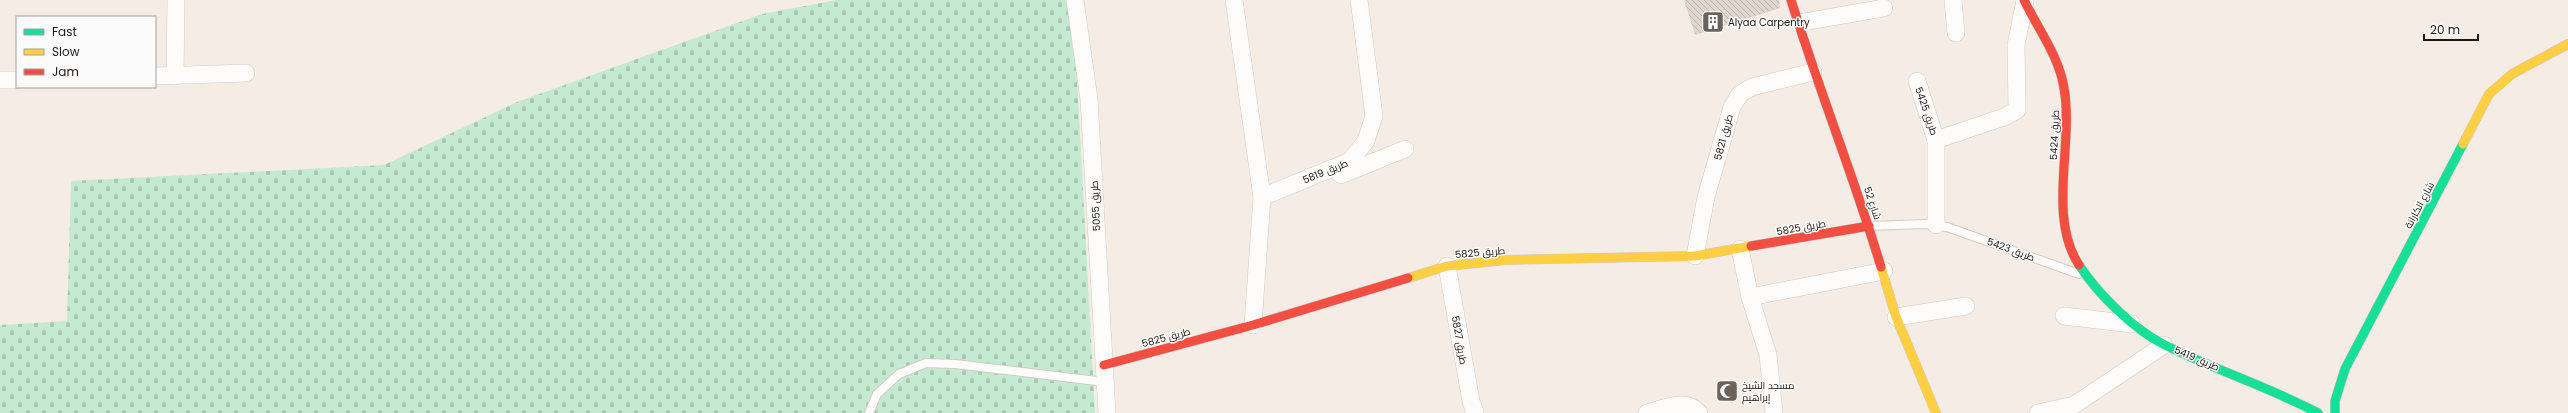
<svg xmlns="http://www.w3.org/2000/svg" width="2568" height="413" font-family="Poppins,Cairo,sans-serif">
<defs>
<pattern id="cemetery-stones" width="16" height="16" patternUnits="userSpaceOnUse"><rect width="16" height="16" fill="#c4ead2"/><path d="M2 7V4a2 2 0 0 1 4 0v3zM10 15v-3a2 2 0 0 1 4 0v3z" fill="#a8c8b3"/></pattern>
<pattern id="building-back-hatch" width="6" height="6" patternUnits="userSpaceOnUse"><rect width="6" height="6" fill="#ded5ce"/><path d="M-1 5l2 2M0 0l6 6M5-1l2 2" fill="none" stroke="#beb6b0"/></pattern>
</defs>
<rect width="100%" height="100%" fill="#f5ece5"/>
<path fill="url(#cemetery-stones)" d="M837 0H1066L1076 60 1095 413H0V325L67 321 71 181 384 165 517 102 762 14Z"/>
<path fill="url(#building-back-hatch)" d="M1684 0H1779L1780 8 1695 35Z"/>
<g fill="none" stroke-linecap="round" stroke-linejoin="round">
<g stroke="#d3cac3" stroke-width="10">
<g id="lane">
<path d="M1869 226 1925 224 1947 227 2079 274"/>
<path d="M869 413 877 394 899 374 926 363 955 364 1105 382"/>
</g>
</g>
<g stroke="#d3cac3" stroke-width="18">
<g id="street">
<path d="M1075 0 1089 99 1107 413"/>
<path d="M1234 0 1262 197"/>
<path d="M1953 0 1956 33"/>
<path d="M1798 23 1884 8"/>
<path d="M155 76 246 73"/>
<path d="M175 76 176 0"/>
<path d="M0 80H17"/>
<path d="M1917 81 1936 140"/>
<path d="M1341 175 1405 149"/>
<path d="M1936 225V140L2004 117 2017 110 2016 45 2025 1"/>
<path d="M1740 249 1750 297 1768 355 1774 413"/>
<path d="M1695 256 1706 197 1732 107 1740 94 1752 87 1813 72"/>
<path d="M1447 266 1471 401 1475 413"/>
<path d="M1750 297 1884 271"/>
<path d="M2064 316 2132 324"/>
<path d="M1896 317 1966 306"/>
<path d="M1253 325 1262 197 1350 161 1366 141 1374 116 1359 0"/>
<path d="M1647 413C1663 409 1687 397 1699 413"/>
<path d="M2038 413 2074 405 2164 345"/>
</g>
</g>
<g stroke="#d3cac3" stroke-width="10">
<g id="fast">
<path d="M2079 265C2098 294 2134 330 2165 345 2215 370 2269 387 2318 413"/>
<path d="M2335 413V401L2345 369 2463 144"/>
</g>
</g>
<g stroke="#d3cac3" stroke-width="10">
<g id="slow">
<path d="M2463 144 2489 94 2512 74 2568 44"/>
<path d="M1881 267 1896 317 1936 413"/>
<path d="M1408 278 1447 266 1505 260 1695 256 1751 246"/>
</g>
</g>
<g stroke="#d3cac3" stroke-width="10">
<g id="jam">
<path d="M1791 0C1819 90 1854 177 1881 267"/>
<path d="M2024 0C2038 29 2059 56 2064 88 2074 144 2047 216 2079 265"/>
<path d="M1751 246 1869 226"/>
<path d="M1104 365 1253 325 1408 278"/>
</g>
</g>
<use href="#lane" stroke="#fefcfb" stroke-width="8"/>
<use href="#street" stroke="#fefcfb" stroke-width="17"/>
<use href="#fast" stroke="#16e098" stroke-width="9"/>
<use href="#slow" stroke="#ffcf43" stroke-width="9"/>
<use href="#jam" stroke="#f24e42" stroke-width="9"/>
</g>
<defs>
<g id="building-square" transform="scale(1.15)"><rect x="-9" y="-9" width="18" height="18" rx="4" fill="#6b625b" stroke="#fbfbfb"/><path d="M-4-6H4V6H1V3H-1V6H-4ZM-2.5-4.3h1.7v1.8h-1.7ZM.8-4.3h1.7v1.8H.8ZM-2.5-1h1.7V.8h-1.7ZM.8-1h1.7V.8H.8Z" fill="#fff"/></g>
<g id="mosque-square" transform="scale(1.15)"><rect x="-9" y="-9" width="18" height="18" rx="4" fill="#6b625b" stroke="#fbfbfb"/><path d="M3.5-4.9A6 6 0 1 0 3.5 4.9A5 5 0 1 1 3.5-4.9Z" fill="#fff"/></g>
</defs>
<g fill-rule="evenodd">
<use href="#building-square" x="1713" y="22"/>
<use href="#mosque-square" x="1727" y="391"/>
</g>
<g text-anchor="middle" stroke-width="3" stroke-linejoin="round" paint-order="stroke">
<g font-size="10" fill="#211710" stroke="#fbfbfb" text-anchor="start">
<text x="1728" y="26">Alyaa Carpentry</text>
<text x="1742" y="389">مسجد الشيخ<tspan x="1742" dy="12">إبراهيم</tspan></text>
</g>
<g font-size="10" fill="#211710" stroke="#fbfbfb">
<text transform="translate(1927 111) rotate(71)" y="4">طريق 5425</text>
<text transform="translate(2054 135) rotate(-88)" y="4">طريق 5424</text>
<text transform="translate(1723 137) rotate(-75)" y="4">طريق 5821</text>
<text transform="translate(1325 171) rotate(-22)" y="4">طريق 5819</text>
<text transform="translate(1873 203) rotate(71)" y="4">شارع 52</text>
<text transform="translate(2419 205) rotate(-62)" y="4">شارع الكارانة</text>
<text transform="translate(1095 206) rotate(-93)" y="4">طريق 5055</text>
<text transform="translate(1801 227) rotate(-10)" y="4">طريق 5825</text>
<text transform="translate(2011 249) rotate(20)" y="4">طريق 5423</text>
<text transform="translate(1480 252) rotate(-5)" y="4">طريق 5825</text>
<text transform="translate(1166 337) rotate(-15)" y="4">طريق 5825</text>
<text transform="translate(1460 340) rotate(80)" y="4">طريق 5827</text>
<text transform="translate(2197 358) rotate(23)" y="4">طريق 5419</text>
</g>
</g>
<rect x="16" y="16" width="140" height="72" fill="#fbfbfb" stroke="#a4a09d"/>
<rect x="24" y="29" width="20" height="6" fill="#16e098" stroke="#a4a09d"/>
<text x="52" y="36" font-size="12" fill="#211710">Fast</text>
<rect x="24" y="49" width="20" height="6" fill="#ffcf43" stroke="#a4a09d"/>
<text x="52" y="56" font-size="12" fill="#211710">Slow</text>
<rect x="24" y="69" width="20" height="6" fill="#f24e42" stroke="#a4a09d"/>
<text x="52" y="76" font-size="12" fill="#211710">Jam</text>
<path d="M2424 34v6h54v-6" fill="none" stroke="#211710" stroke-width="2"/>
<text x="2430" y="34" font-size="12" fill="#211710" stroke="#fbfbfb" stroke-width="3" paint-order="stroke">20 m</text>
</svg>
